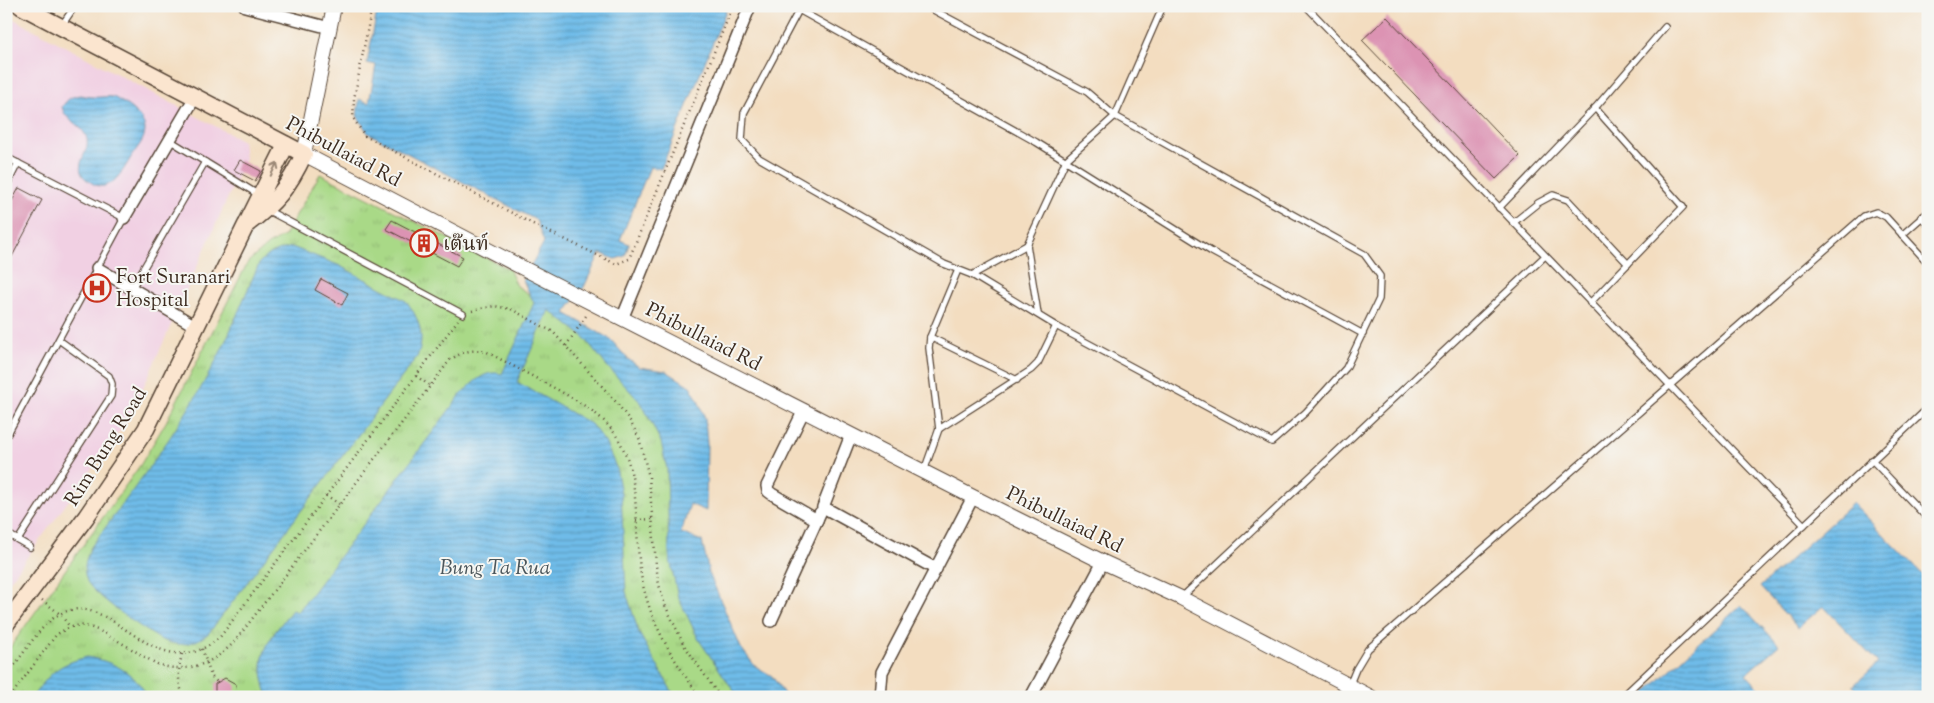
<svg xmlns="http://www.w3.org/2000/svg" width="1934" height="703" font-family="'Sorts Mill Goudy','Noto Serif Thai',serif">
<defs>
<pattern id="park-tufts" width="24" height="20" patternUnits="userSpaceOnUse" patternTransform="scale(1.25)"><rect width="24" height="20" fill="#a9d987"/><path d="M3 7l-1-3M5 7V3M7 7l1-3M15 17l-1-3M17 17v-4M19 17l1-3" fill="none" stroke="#92ba74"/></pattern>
<pattern id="water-rules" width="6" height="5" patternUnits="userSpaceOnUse" patternTransform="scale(1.25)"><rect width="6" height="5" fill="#6fbce9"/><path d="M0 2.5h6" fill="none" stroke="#5c99bc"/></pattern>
</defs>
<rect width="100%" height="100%" fill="#f6f6f2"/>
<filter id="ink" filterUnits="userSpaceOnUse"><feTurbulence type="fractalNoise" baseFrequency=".02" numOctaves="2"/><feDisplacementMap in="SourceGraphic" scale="10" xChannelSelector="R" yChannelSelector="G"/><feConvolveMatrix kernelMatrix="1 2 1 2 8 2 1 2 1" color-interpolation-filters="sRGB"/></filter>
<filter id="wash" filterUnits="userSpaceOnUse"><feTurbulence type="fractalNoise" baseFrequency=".0096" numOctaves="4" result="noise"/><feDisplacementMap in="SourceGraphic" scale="20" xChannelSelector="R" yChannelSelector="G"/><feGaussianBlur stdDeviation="1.12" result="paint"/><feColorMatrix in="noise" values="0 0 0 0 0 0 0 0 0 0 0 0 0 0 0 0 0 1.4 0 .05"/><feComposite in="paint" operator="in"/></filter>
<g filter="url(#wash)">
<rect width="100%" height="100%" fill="#f3ddc0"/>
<path fill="#f1d0e3" d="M6 15 243 141 245 159 130 417 6 586Z"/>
<path fill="url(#park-tufts)" stroke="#728252" d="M320 174 509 269 517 286 574 324 644 398 675 470 673 545 744 697H6V653L141 464 166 422 248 262 268 245 284 236Z"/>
<g fill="url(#water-rules)" stroke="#557384">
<path d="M378 6H728L661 169 650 167 620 240 629 244 625 256 615 259 600 253 584 287 565 313 610 339 628 359 639 367 666 371 690 386 697 398 705 418 707 443 706 511 690 504 681 533 702 541 709 573 741 648 755 666 772 676 786 697H738L699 640 678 597 669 555 667 469 661 442 642 404 606 365 583 336 549 310 517 382 591 424 605 442 616 467 621 493 626 592 639 633 675 697H268C253 655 268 641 292 610L298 612 462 393C474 382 485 369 502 374L534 303 523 280 544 242 536 220 368 133 357 116 359 99 369 103 376 65 367 63Z"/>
<path d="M81 95C85 96 89 97 93 97 100 98 109 95 115 98 126 104 145 116 145 130 145 139 138 147 133 154 125 167 111 196 92 183 89 181 85 179 83 176 74 163 92 150 86 136 80 123 65 121 62 107 67 99 72 96 81 95Z"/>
<path d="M292 247 338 265 406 301C419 317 426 338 417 357L209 633C200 640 190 645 177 644 173 643 166 642 162 640 147 632 93 595 87 581 82 570 86 558 91 547 133 490 177 433 211 370 230 336 243 298 260 262 270 252 279 250 292 247Z"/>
<path d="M1853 503 1928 580V697H1864L1853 686 1878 663 1823 606 1798 628 1760 587Z"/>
<path d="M1741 605 1779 645 1746 674 1767 697H1648L1645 693Z"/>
<path d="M87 657C112 661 137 673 147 697H32C52 672 56 665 87 657Z"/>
</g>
<g id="blocks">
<g fill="#dc93b3">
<path d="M1387 17 1520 156 1496 179 1362 40Z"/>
<path d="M240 160 261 171 255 181 234 170Z"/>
<path d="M19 188 42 200 6 268V212Z"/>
<path d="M392 220 463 257 457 266 386 229Z"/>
<path d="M321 279 348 293 342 305 315 290Z"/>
<path d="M225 678 236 684 235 697H215V684Z"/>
</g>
</g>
</g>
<g filter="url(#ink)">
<use href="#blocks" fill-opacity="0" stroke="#574536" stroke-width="1"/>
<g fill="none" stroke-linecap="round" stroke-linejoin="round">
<g stroke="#574536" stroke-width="8">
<g id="service">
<path d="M801 6 744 113 742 140 759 158 944 264 972 275 1056 326 1272 442 1306 412 1346 368 1379 299 1380 276 1364 254 1115 116 1087 92 926 6"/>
<path d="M1306 6 1804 525"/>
<path d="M799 10 1036 142 1212 252 1363 334"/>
<path d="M62 25 75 6"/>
<path d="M171 141 259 195"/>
<path d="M6 157 124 218 6 437"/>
<path d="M6 187 18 163"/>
<path d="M1499 208 1595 108 1665 27"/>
<path d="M267 210 463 314"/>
<path d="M1921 217 1928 224"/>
<path d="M1513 223 1538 203 1553 195 1568 200 1628 264"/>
<path d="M1902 235 1928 212"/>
<path d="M1027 245 1038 314"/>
<path d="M972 275 1027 245 1066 160 1115 116 1163 6"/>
<path d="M132 288 205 162"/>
<path d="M1590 303 1683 207 1595 108"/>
<path d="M930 337 1017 380"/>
<path d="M939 429 1031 370 1038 363 1056 326"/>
<path d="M1872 460 1928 519"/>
<path d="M924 471 939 429 929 348 930 337 958 270"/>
<path d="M6 533 30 547"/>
<path d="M18 540 111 396 112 384 109 376 59 340"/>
<path d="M1181 598 1545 256"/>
<path d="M1349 686 1356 669 1368 649 1864 216 1876 212 1886 217 1928 263"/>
<path d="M1622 697 1928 408"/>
</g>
</g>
<g stroke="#574536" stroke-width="14">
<g id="minor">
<path d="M245 6 330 28"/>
<path d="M124 218 195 97"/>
<path d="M97 268 197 327"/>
<path d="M622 319 750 6"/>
<path d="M804 410 767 486 768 491 772 494 817 520"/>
<path d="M851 435 823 507 936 569"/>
<path d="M771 621 820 513"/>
<path d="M880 697 882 672 973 497"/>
<path d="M1031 697 1103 562"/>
<path d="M1343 697 1349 686"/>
</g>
</g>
<g stroke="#574536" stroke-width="16">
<path id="tertiary" d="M334 6 304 154 521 267 973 497 1103 562 1181 598 1371 697"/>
</g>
<g stroke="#574536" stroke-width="19">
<g id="secondary">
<path d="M248 221 286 145"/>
<path d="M6 624 86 517 146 429 246 225C275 203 289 187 304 154L21 6"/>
</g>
</g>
<g stroke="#574536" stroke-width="2.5" stroke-dasharray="1 4" stroke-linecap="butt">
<path d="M372 6 354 99 353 118 365 136 533 224 616 264 629 259 733 6"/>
<path d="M472 311 494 306 511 309 553 332 617 403 630 421 639 438 649 477 656 565 659 585 665 605 684 645 720 697"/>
<path d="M566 346 586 316"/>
<path d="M416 376 429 385"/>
<path d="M326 495 339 504"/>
<path d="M636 520 653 519"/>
<path d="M42 600 60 614 70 627"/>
<path d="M202 649 211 676 217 682"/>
<path d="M182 654C178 671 177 681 184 697"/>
<path d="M6 677C21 658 39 625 60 614 113 586 155 693 220 637L458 320"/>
<path d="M10 697 56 635C65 629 74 624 85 626 101 628 140 655 157 664 188 675 215 663 236 640L450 360C463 351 471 349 487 352 511 365 534 377 558 390 575 400 591 408 605 422 649 466 629 538 645 593 655 631 677 665 700 697"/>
</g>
<use href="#service" stroke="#fff" stroke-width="5.5"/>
<use href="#minor" stroke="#fff" stroke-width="11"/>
<use href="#tertiary" stroke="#fff" stroke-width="14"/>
<use href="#secondary" stroke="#fbe5cf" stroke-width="16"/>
</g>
<defs><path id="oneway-shaft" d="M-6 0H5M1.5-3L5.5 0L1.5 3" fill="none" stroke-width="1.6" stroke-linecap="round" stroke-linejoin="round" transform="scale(1.25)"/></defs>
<use stroke="#9b8876" href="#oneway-shaft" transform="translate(274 169) rotate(-64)"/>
</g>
<defs>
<g id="building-ring" transform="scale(1.4375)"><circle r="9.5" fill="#f6f6f2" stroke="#c8321e" stroke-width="1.5"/><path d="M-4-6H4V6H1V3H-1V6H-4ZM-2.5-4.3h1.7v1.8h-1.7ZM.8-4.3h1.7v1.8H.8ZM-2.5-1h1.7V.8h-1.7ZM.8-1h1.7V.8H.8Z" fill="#c8321e"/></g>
<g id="hospital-ring" transform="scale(1.4375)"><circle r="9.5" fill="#f6f6f2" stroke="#c8321e" stroke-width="1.5"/><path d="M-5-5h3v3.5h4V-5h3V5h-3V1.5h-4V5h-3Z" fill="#c8321e"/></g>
</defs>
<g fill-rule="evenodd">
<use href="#building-ring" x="424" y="243"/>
<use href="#hospital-ring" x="97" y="288"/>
</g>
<g text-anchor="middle" stroke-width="4" stroke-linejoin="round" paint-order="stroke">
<g font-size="20" fill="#3b2a1e" stroke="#f6f6f2">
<text transform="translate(344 151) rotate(28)" y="7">Phibullaiad Rd</text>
<text transform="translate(704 336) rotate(27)" y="7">Phibullaiad Rd</text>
<text transform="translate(105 446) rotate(-58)" y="7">Rim Bung Road</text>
<text transform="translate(1065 519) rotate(26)" y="7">Phibullaiad Rd</text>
</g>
<g font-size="20" fill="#3b2a1e" stroke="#f6f6f2" text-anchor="start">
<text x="443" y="250">เต๊นท์</text>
<text x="116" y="283">Fort Suranari<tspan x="116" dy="23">Hospital</tspan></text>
</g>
<g font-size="21" font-style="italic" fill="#4b565b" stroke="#f6f6f2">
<text x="495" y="574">Bung Ta Rua</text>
</g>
</g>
<rect width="1934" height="703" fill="none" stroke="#f6f6f2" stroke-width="25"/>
</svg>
